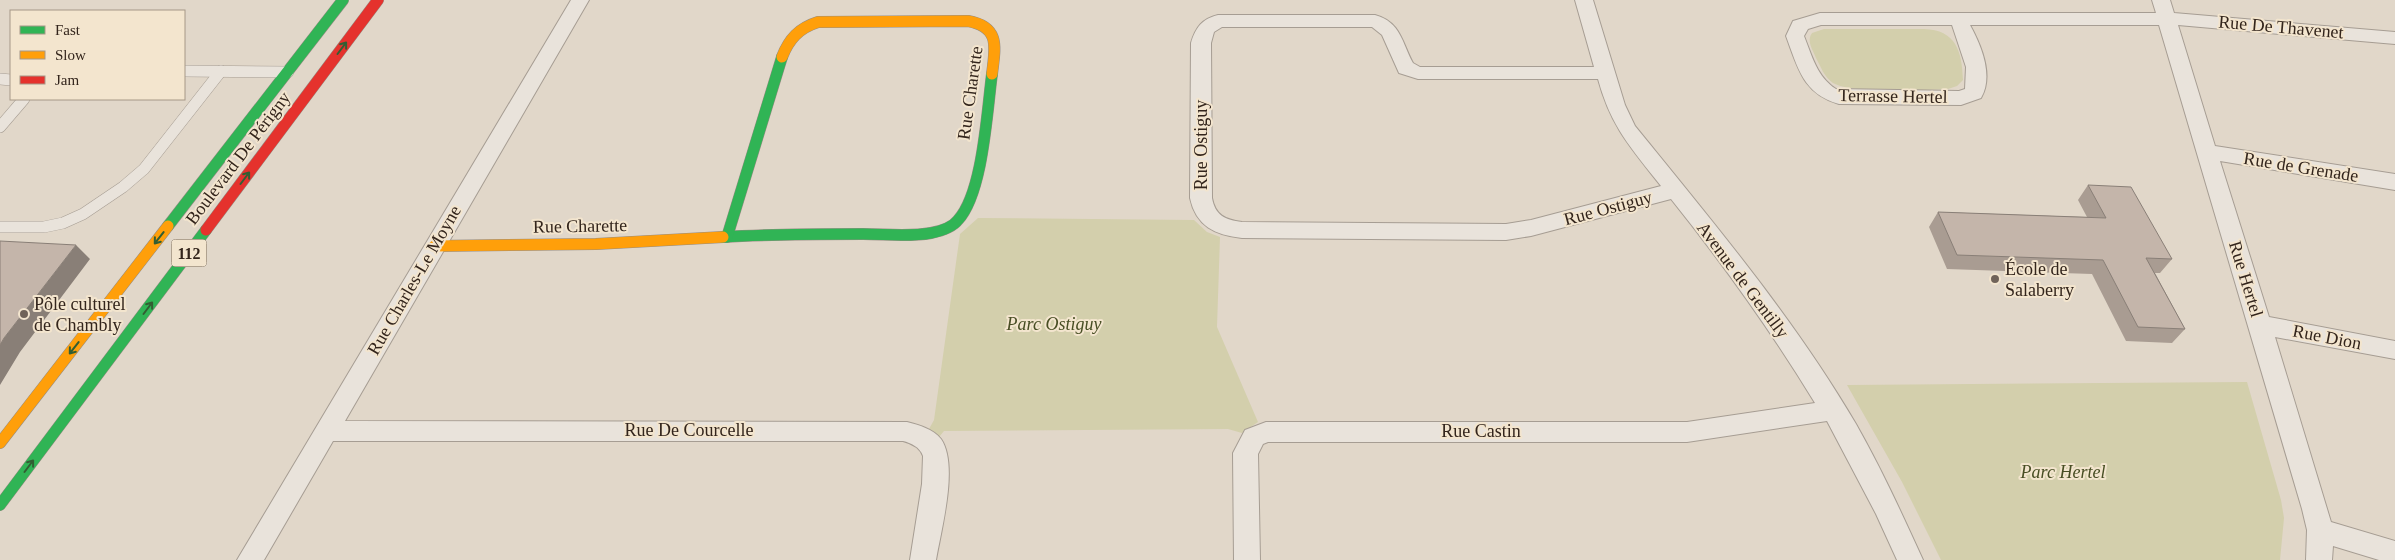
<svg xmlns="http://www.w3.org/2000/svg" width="2395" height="560" font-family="Georgia,serif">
<rect width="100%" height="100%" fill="#e1d7c9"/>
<g fill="#d3cfac">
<path d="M1824 29H1924C1956 30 1962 51 1963 80L1957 86 1948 89C1923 90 1852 94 1833 83 1824 77 1821 67 1816 58 1813 50 1806 41 1812 33Z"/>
<path d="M978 218 1194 220 1207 232 1220 237 1217 327 1258 422 1242 433 1228 429 944 431 939 437 929 429 934 420 960 234Z"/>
<path d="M2247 382 2281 500 2284 518 2280 560H1941L1902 482 1847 385Z"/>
</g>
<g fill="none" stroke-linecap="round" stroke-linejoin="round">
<g stroke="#a69d93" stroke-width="12">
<g id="lane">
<path d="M184 71 288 72"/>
<path d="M0 79 11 80"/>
<path d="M0 127 24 99"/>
<path d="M0 227H44L63 223 83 214 123 187 144 169 221 71"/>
</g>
</g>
<g stroke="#a69d93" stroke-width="2">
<g id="street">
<path d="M571 0H589L345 421 907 422C919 425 933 429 941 439 959 465 941 530 936 560H910L922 484 923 456C920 447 911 443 903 441H333L264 560H237Z"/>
<path d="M1575 0H1593L1625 105 1635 126C1713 222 1793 317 1856 424 1881 468 1902 514 1923 560H1897L1876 514 1827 421 1687 442H1268L1263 444 1258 454 1260 560H1234L1233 453 1245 430 1266 422H1687L1815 403C1771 331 1723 264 1671 199L1531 236 1506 240 1242 238C1215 235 1196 226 1190 198L1191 43C1196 27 1202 19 1218 15H1375C1401 22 1402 43 1413 63L1420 67H1594ZM1222 27H1372L1382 35 1399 73 1418 79H1598C1611 127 1631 148 1661 186L1531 220 1506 224 1242 222C1225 220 1215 215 1212 198L1211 43 1214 32Z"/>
<path d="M2152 0H2170L2174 13 2395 32V44L2178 25 2215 146 2395 174V190L2220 161 2269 317 2395 341V359L2275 337 2331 522 2395 541V560H2379L2333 546 2332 560H2306L2307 530 2302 509 2159 25H1970C1981 45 1994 76 1981 98L1961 105 1839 104C1803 94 1798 68 1786 36L1793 21 1820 13H2156ZM1821 25H1952L1966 67 1965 89 1959 91 1836 89C1817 77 1812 56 1804 36L1808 29Z"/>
</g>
</g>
<g stroke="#958c83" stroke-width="12">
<g id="fast">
<path d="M168 226 343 0"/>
<path d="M723 237C770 234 816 234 863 234 885 234 909 237 931 233 941 231 952 228 958 220 983 193 987 111 992 74"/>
<path d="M727 237 782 57"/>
<path d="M0 505 206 230"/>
</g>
</g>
<g stroke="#958c83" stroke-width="12">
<g id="slow">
<path d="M782 57C789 39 799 28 818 22L968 21C1001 27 995 48 992 74"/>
<path d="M434 246 596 244 723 237"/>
<path d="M0 443 168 226"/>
</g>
</g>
<g stroke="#958c83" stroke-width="12">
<path id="jam" d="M206 230 378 0"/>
</g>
<use href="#lane" stroke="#e9e3db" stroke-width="11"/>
<use href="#street" fill="#e9e3db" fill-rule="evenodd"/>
<use href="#fast" stroke="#30b455" stroke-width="11"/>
<use href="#slow" stroke="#ff9f0a" stroke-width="11"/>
<use href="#jam" stroke="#e5322d" stroke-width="11"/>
</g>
<path fill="#a99c92" d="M2088 185 2172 259 2160 273H2155L2185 329 2172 343 2126 341 2092 274 1947 269 1929 227 1938 212 2087 217 2078 200Z"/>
<path fill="#897f77" d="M76 245 90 259 20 352 0 385V345L4 338Z"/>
<g fill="#c4b5aa" stroke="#897f77">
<path d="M2088 185 2131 187 2172 259 2146 258 2185 329 2138 327 2103 260 1957 255 1938 212 2106 218Z"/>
<path d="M0 241 76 245 4 338 0 345Z"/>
</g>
<defs><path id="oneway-shaft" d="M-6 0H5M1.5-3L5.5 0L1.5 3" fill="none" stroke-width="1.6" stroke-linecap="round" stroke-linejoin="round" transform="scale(1.25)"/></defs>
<g stroke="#325e33">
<use href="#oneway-shaft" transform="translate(342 48) rotate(-53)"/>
<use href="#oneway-shaft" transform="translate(245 178) rotate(-53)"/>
<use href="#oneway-shaft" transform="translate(159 238) rotate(128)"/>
<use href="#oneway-shaft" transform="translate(148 308) rotate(-53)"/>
<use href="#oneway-shaft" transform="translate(74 348) rotate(128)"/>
<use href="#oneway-shaft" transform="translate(29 466) rotate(-53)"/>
</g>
<g fill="#706359" stroke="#f3e5ce" stroke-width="2">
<circle cx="1995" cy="279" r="5"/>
<circle cx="24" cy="314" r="5"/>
</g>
<g text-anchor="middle" stroke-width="4" stroke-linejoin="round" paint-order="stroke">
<rect fill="#f3e5ce" stroke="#6d5f51" stroke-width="1" x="171.5" y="239.5" width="35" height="27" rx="4"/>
<g font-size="16" font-weight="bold" fill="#33251c">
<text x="189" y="259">112</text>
</g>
<g font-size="18" fill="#33251c" stroke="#f3e5ce">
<text transform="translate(2281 27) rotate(5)" y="6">Rue De Thavenet</text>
<text transform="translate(970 93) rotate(-82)" y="6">Rue Charette</text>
<text transform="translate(1893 96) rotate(1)" y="6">Terrasse Hertel</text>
<text transform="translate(1201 145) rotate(-90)" y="6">Rue Ostiguy</text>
<text transform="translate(238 158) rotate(-53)" y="6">Boulevard De Périgny</text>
<text transform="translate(2301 167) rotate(9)" y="6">Rue de Grenade</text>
<text transform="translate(1608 208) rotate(-15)" y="6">Rue Ostiguy</text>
<text transform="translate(580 226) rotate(-1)" y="6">Rue Charette</text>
<text transform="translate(2246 279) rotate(73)" y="6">Rue Hertel</text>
<text transform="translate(414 280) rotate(-60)" y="6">Rue Charles-Le Moyne</text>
<text transform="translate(1743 280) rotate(53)" y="6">Avenue de Gentilly</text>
<text transform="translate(2327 337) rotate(11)" y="6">Rue Dion</text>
<text x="689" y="436">Rue De Courcelle</text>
<text x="1481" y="437">Rue Castin</text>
</g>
<g font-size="18" fill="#33251c" stroke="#f3e5ce" text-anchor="start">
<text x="2005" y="275">École de<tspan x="2005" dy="21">Salaberry</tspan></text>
<text x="34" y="310">Pôle culturel<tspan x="34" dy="21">de Chambly</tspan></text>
</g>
<g font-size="18" font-style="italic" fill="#484e24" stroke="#f3e5ce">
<text x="1054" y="330">Parc Ostiguy</text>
<text x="2063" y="478">Parc Hertel</text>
</g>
</g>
<rect x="10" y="10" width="175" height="90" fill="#f3e5ce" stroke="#a69887"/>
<rect x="20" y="26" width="25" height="8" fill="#30b455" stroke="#a69887"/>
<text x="55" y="35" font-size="15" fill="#33251c">Fast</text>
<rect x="20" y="51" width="25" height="8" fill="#ff9f0a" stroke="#a69887"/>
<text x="55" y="60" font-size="15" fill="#33251c">Slow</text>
<rect x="20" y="76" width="25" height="8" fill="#e5322d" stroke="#a69887"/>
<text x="55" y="85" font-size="15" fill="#33251c">Jam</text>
</svg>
